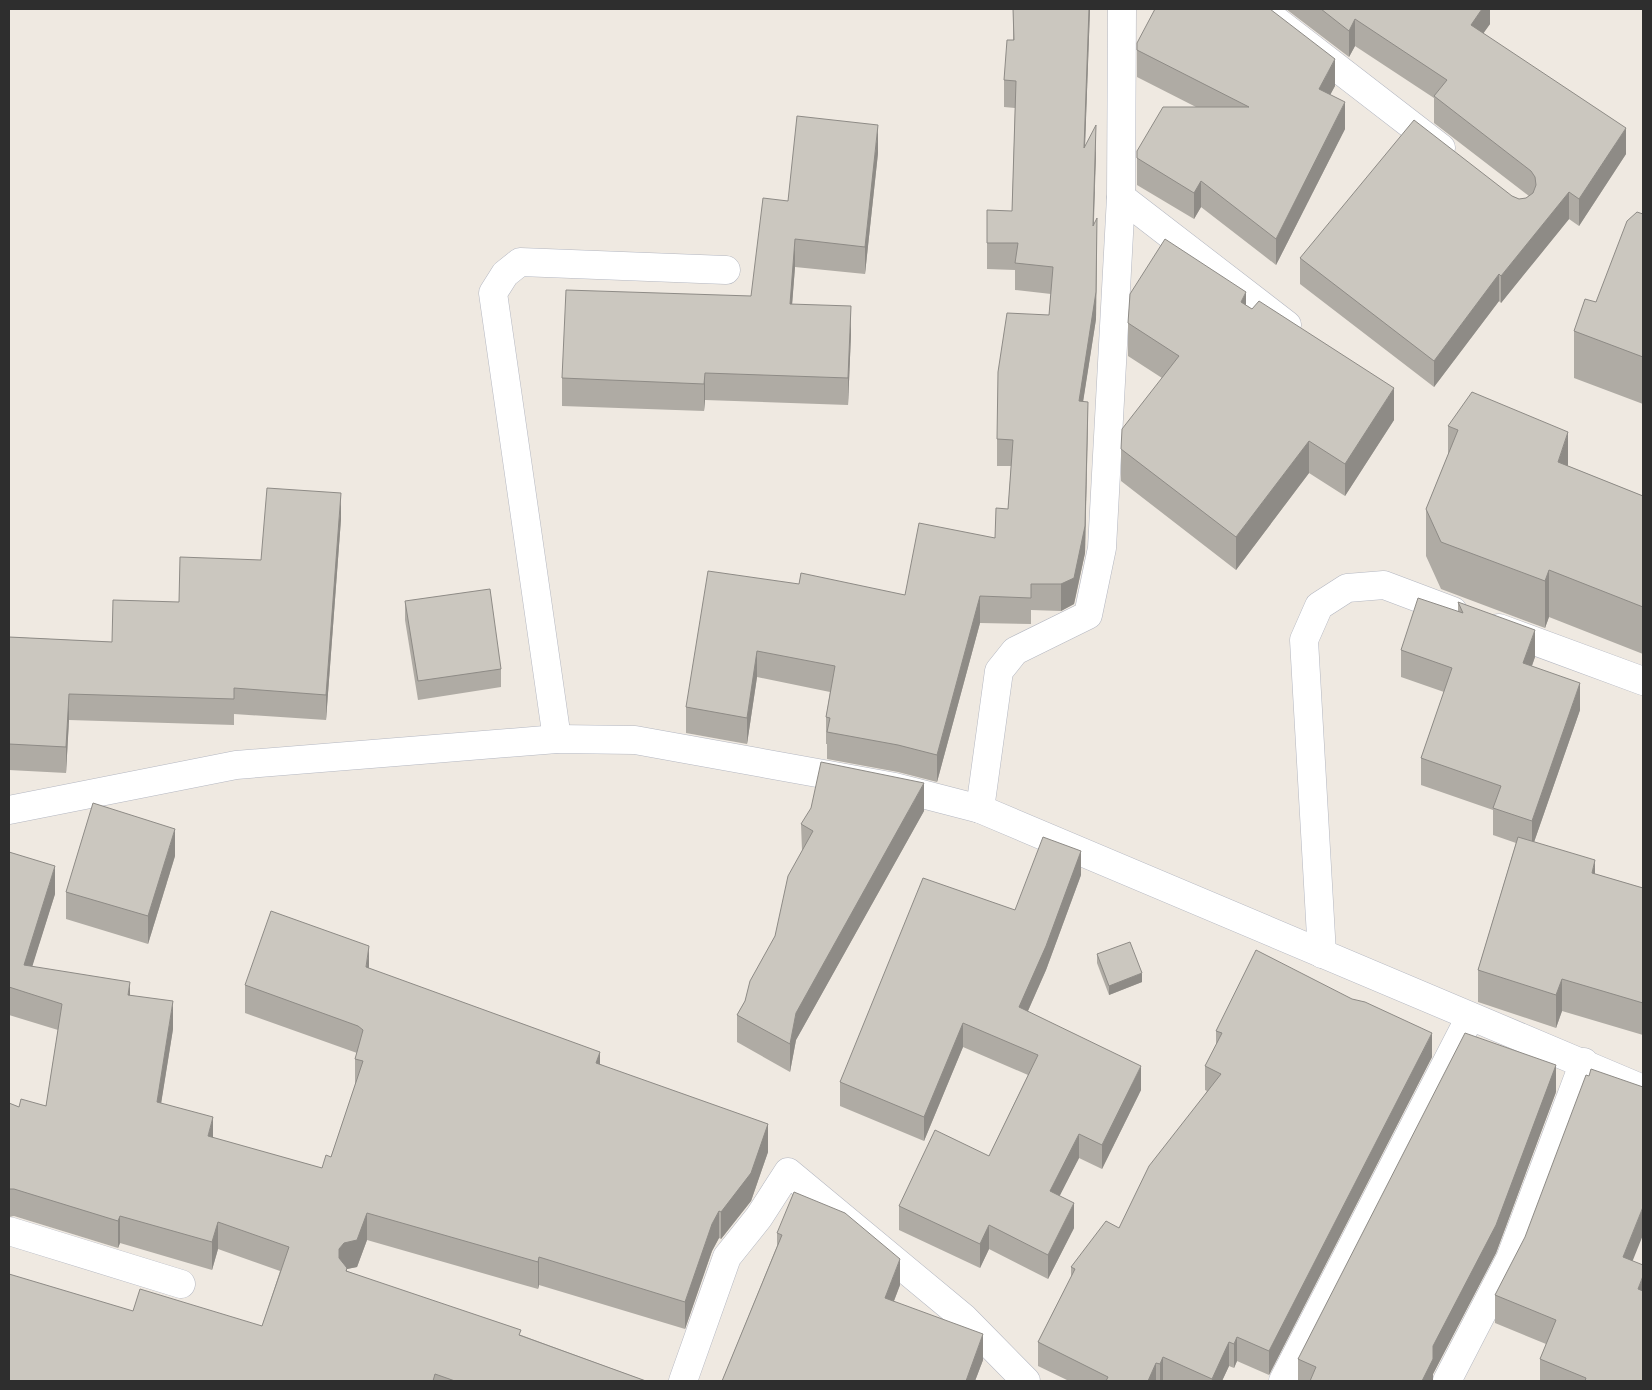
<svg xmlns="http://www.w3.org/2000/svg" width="1652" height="1390" font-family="Ubuntu,sans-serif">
<rect width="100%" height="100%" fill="#efe9e1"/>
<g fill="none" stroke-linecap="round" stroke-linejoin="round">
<g stroke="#b4b7c1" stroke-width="29">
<g id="street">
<path d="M1261 9 1441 148"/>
<path d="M1121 197 1287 325"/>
<path d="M1499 628 1643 681"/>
<path d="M557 739 493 293 505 274 520 262 726 270"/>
<path d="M980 809 999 671 1015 651 1088 615 1102 548 1121 197 1122 9"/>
<path d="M9 810 236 765 557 739 635 740 895 787 980 809 1643 1089"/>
<path d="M1322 954 1304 640 1319 606 1347 588 1384 585 1453 611"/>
<path d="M9 1231 181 1284"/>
<path d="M683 1381 727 1257 759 1217 788 1172 964 1318 1026 1381"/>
<path d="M1283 1381 1470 1017"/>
<path d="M1447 1381 1510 1259 1584 1062"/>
</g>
</g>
<use href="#street" stroke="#fff" stroke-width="28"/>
</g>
<g fill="#afaba4">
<path d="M1013 9H1090L1085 145 1096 152 1093 225 1097 245 1096 319 1083 401 1088 428 1085 553 1074 604 1061 611 1031 610V624L980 623 937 782 898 772 827 759V744H826V717L830 692 757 677 747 744 686 733V707L799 584 905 595 995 538 1008 509 1011 466H997V439L1049 315 1051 294 1015 290V270L987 269V243L1012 211 1015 108 1004 107V80L1013 40Z"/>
<path d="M1286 9H1490V24L1483 33 1626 154 1579 226 1569 219 1501 303 1499 301 1434 387 1300 284V258L1512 196 1519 199 1526 198 1529 196 1434 123V98L1355 46 1349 57Z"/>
<path d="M1137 43 1335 86 1330 94 1345 129 1276 265 1201 207 1194 219 1137 185V151L1196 107 1137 77Z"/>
<path d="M878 153 865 274 795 267 792 304 851 334 848 405 705 400 704 411 562 406V378L751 296 788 201Z"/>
<path d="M1643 214V404L1574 378V331L1596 302Z"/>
<path d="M1246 305 1394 420 1345 496 1309 473 1236 570 1121 481V449L1162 378 1128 356V323Z"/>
<path d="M1448 426 1568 466 1643 496V654L1549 617 1545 628 1441 589 1426 556V509L1448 455Z"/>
<path d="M341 519 326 720 234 714V725L69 720 66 773 9 770V637L112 642 179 602Z"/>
<path d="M405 601 501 669V687L418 700 405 620Z"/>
<path d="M1458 602 1535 657 1532 666 1580 710 1534 842 1595 874 1643 888V1035L1562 1011 1556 1028 1478 1002V970L1516 843 1493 835V810L1421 785V758L1444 692 1401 677V650L1458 611Z"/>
<path d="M924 811 796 1040 790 1072 737 1042V1015L745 1001 775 936 802 851 801 824Z"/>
<path d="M9 852 55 894 32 966 130 995 173 1029 161 1103 213 1138 322 1168 331 1157 355 1086V1059L357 1053 245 1013V985L369 968 600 1064 768 1152 751 1201 721 1239 719 1238 712 1251 685 1329 539 1285 538 1289 367 1240 357 1267 347 1269V1271L646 1381H9L133 1311 262 1326 280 1271 218 1249 212 1270 120 1243 118 1248 14 1216 9 1217V1103L19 1107 46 1106 58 1030 9 1015Z"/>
<path d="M175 856 148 944 66 919V892Z"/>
<path d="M1081 875 1046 970 1028 1011 1141 1090 1102 1169 1079 1158 1059 1196 1074 1228 1048 1279 989 1249 980 1268 899 1230V1206L989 1156 1028 1075 963 1047 924 1141 840 1106V1082L1015 910Z"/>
<path d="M1097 954 1142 982 1109 995 1097 963Z"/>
<path d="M1216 1031 1432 1057 1269 1375 1237 1361 1234 1368 1229 1366 1222 1381H1069L1038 1366V1342L1071 1277V1267L1119 1228 1207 1091 1205 1090V1066L1216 1045Z"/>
<path d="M1556 1092 1496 1253 1433 1374V1381H1298V1359Z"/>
<path d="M777 1233 900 1285 894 1301 983 1360 975 1381H722L777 1246Z"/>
<path d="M1633 1261 1643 1381H1540V1359L1546 1344 1495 1323V1295Z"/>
</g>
<g fill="#8e8b86">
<path d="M1089 9H1090L1084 174V148Z"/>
<path d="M1482 9H1490V24L1471 51V25Z"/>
<path d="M1355 19V46L1349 57V31Z"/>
<path d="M1335 59V86L1319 116V89Z"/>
<path d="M1345 102V129L1276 265V239Z"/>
<path d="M878 125V153L865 274V247Z"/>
<path d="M1096 125V152L1093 253V226Z"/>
<path d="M1626 128V154L1579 226V199Z"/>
<path d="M1201 181V207L1194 219V193Z"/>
<path d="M1569 192V219L1501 303V276Z"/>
<path d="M1097 218 1096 319 1079 428V401Z"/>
<path d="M795 239V267L790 331V304Z"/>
<path d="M1499 274V301L1434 387V361Z"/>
<path d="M1246 292V324L1241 302Z"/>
<path d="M851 306V334L848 405V378Z"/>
<path d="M705 373V400L704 411V384Z"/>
<path d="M1394 388V420L1345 496V464Z"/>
<path d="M1088 402 1085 553 1074 604 1061 611V584Z"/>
<path d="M1568 432V479L1558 462Z"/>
<path d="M1309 441V473L1236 570V537Z"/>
<path d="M341 493V519L326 720V695Z"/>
<path d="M1549 570V617L1545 628V581Z"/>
<path d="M980 596V623L937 782V755Z"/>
<path d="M1535 630V657L1523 690V663Z"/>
<path d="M757 651V677L747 744V718Z"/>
<path d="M1580 683V710L1532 848V821Z"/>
<path d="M69 694V720L66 773V747Z"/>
<path d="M924 783V811L796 1040 790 1072V1044L796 1013Z"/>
<path d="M175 829V856L148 944V916Z"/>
<path d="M1081 851V875L1046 970 1019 1031V1007Z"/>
<path d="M1595 860V893L1592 873Z"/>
<path d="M55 866V894L24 993V965Z"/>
<path d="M369 946V974L366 967Z"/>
<path d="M1142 973V982L1109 995V986Z"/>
<path d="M1562 979V1011L1556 1028V995Z"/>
<path d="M130 982V1009L128 995Z"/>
<path d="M173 1001V1029L157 1129V1102Z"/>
<path d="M963 1023V1047L924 1141V1117Z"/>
<path d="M1432 1033V1057L1269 1375V1351Z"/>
<path d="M600 1052V1079L596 1063Z"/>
<path d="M1556 1065V1092L1496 1253 1433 1374V1381H1422L1433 1346Z"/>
<path d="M1141 1066V1090L1102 1169V1145Z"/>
<path d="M213 1117V1144L208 1136Z"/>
<path d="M768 1124V1152L751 1201 721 1239V1212Z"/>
<path d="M1079 1134V1158L1050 1215V1191Z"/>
<path d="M1074 1203V1228L1048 1279V1255Z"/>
<path d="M1643 1207V1235L1623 1285V1257Z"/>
<path d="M719 1211V1238L712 1251 685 1329V1302L712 1224Z"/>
<path d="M367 1213V1240L357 1267 347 1269V1296L339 1258V1249Z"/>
<path d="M120 1216V1243L118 1248V1221Z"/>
<path d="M218 1222V1249L212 1270V1242Z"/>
<path d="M989 1225V1249L980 1268V1244Z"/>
<path d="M539 1257V1285L538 1289V1262Z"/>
<path d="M900 1259V1285L885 1324V1298Z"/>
<path d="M1643 1276V1304L1638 1289Z"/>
<path d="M983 1334V1360L975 1381H966Z"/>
<path d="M1237 1337V1361L1234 1368V1344Z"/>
<path d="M1229 1342V1366L1222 1381H1212V1379Z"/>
<path d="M1163 1357V1381H1160V1364Z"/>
<path d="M1156 1363V1381H1148Z"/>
</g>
<g fill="#cbc7bf" stroke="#8e8b86">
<path d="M1013 9H1089L1084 148 1096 125 1093 226 1097 218 1096 292 1079 401 1088 402 1085 526 1074 578 1061 584H1031V598L980 596 937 755 898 745 827 732 830 718 826 717 835 666 757 651 747 718 686 707 708 571 799 584 801 573 905 595 919 523 995 538 996 508 1008 509 1013 440 997 439 998 372 1007 313 1049 315 1053 267 1015 263 1018 243H987V210L1012 211 1016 81 1004 80 1007 40H1014Z"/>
<path d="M1155 9H1270L1335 59 1319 89 1345 102 1276 239 1201 181 1194 193 1137 158V151L1163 107H1249L1137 50V43Z"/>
<path d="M1321 9H1482L1471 25 1626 128 1579 199 1569 192 1501 276 1499 274 1434 361 1300 258 1414 120 1512 196 1519 199 1526 198 1533 193 1536 185 1535 177 1531 171 1434 96 1447 80 1355 19 1349 31Z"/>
<path d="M797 116 878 125 865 247 795 239 790 304 851 306 848 378 705 373 704 384 562 378 566 290 751 296 763 198 788 201Z"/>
<path d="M1637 212 1643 214V357L1574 331 1585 299 1596 302 1627 221Z"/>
<path d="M1165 239 1246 292 1241 302 1252 309 1259 301 1394 388 1345 464 1309 441 1236 537 1121 449 1122 429 1179 356 1128 323 1130 294Z"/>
<path d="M1472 392 1568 432 1558 462 1643 496V607L1549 570 1545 581 1441 542 1426 509 1458 430 1448 426Z"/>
<path d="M267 488 341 493 326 695 234 688V699L69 694 66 747 9 744V637L112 642 113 600 179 602 180 557 261 560Z"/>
<path d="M490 589 501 669 418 681 405 601Z"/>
<path d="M1418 598 1463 613 1458 602 1535 630 1523 663 1580 683 1532 821 1493 808 1501 786 1421 758 1452 668 1401 650Z"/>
<path d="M821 762 924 783 796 1013 790 1044 737 1015 745 1001 750 981 775 936 788 876 813 831 801 824 811 808Z"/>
<path d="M93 803 175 829 148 916 66 892Z"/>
<path d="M1043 837 1081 851 1046 946 1019 1007 1141 1066 1102 1145 1079 1134 1050 1191 1074 1203 1048 1255 989 1225 980 1244 899 1206 935 1130 989 1156 1038 1055 963 1023 924 1117 840 1082 923 878 1015 910Z"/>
<path d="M1518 837 1595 860 1592 873 1643 888V1003L1562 979 1556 995 1478 970Z"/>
<path d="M9 852 55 866 24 965 130 982 128 995 173 1001 157 1102 213 1117 208 1136 322 1168 326 1155 331 1157 363 1061 355 1059 363 1030 358 1026 245 985 271 911 369 946 366 967 600 1052 596 1063 768 1124 751 1173 721 1212 719 1211 712 1224 685 1302 539 1257 538 1262 367 1213 357 1240 344 1243 339 1249V1258L347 1268 346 1271 521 1330 519 1335 646 1381H455L435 1374 433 1381H9V1274L133 1311 140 1289 262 1326 289 1247 218 1222 212 1242 120 1216 118 1221 14 1189H9V1103L19 1107 21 1099 46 1106 62 1004 9 987Z"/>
<path d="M1130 942 1142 973 1109 986 1097 954Z"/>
<path d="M1256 950 1352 999 1365 1002 1432 1033 1269 1351 1237 1337 1234 1344 1229 1342 1212 1379 1163 1357 1160 1364 1156 1363 1148 1381H1106L1108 1377 1038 1342 1075 1269 1071 1267 1106 1221 1119 1228 1149 1166 1221 1074 1205 1066 1222 1033 1216 1031Z"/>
<path d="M1465 1033 1556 1065 1496 1225 1433 1346V1359L1422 1381H1310L1316 1367 1298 1359Z"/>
<path d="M1591 1069 1643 1087V1207L1623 1257 1643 1265V1276L1638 1289 1643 1291V1381H1585L1586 1378 1540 1359 1556 1320 1495 1295 1525 1237 1586 1075 1589 1076Z"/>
<path d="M794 1192 845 1213 900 1259 885 1298 983 1334 966 1381H722L782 1235 777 1233Z"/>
</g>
<rect width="1652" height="1390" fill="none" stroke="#2e2e2e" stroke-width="20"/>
</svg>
